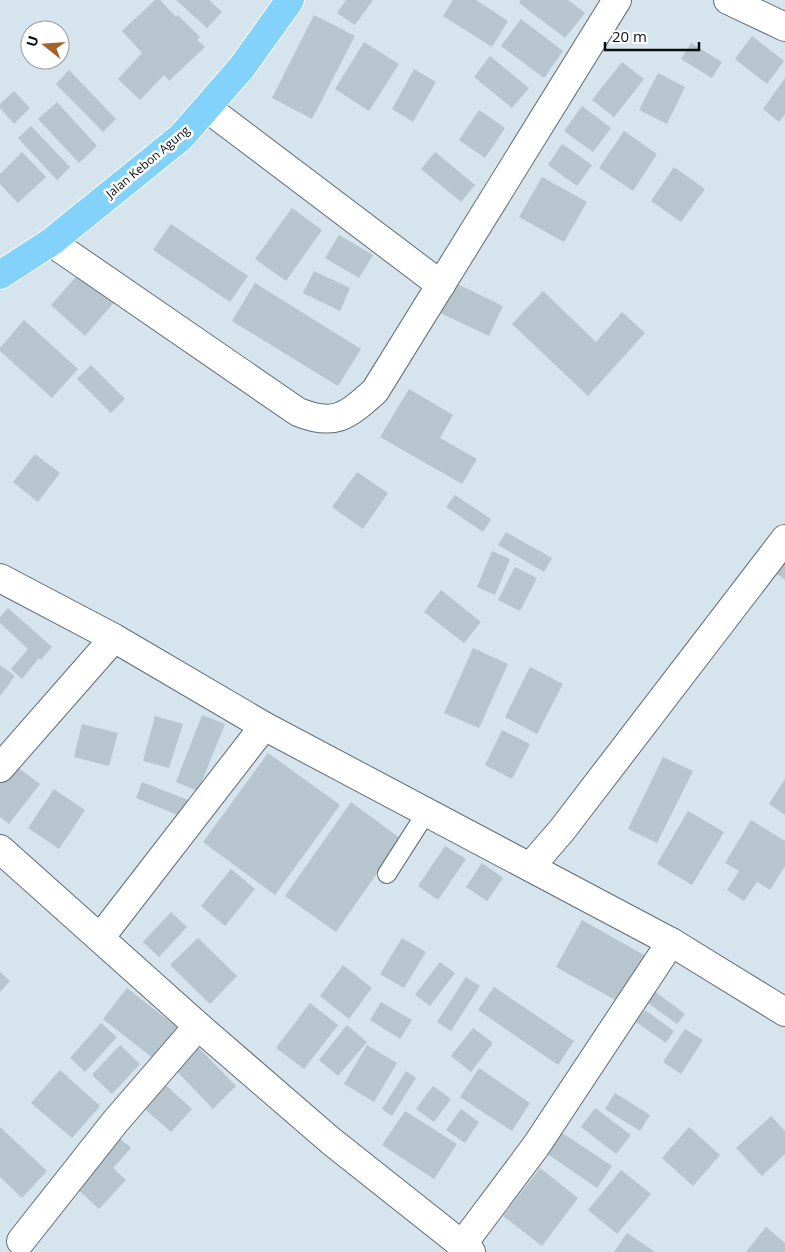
<svg xmlns="http://www.w3.org/2000/svg" width="785" height="1252" font-family="'Open Sans',sans-serif">
<rect width="100%" height="100%" fill="#d5e4ed"/>
<g fill="#b7c5ce">
<path d="M155 0H160L176 17 178 15 200 37 197 40 205 47 169 81 164 75 140 100 118 79 142 53 122 31Z"/>
<path d="M176 0H209L222 12 207 28Z"/>
<path d="M346 0H373L355 25 337 13Z"/>
<path d="M453 0H476L508 21 492 47 443 16Z"/>
<path d="M521 0H568L585 13 565 38 519 3Z"/>
<path d="M314 15 355 36 312 119 272 98Z"/>
<path d="M521 19 563 51 544 78 501 46Z"/>
<path d="M752 36 784 61 767 84 735 59Z"/>
<path d="M364 42 399 64 369 111 335 89Z"/>
<path d="M691 43 722 62 712 78 681 59Z"/>
<path d="M490 56 529 88 512 108 474 77Z"/>
<path d="M622 62 644 79 614 117 592 100Z"/>
<path d="M414 69 436 82 413 122 392 109Z"/>
<path d="M69 70 116 119 103 132 56 84Z"/>
<path d="M658 73 685 87 667 124 639 110Z"/>
<path d="M785 78V114L779 122 763 109Z"/>
<path d="M14 91 30 108 14 124 0 108V104Z"/>
<path d="M57 102 97 146 79 163 38 119Z"/>
<path d="M582 106 611 128 593 152 564 131Z"/>
<path d="M479 110 505 128 485 158 459 140Z"/>
<path d="M31 126 70 167 57 180 18 138Z"/>
<path d="M624 131 657 154 633 191 599 168Z"/>
<path d="M562 144 592 165 577 186 548 165Z"/>
<path d="M22 152 46 177 18 203 0 184V174Z"/>
<path d="M435 152 475 185 461 202 421 169Z"/>
<path d="M674 167 705 189 681 222 651 201Z"/>
<path d="M542 177 587 202 564 242 519 217Z"/>
<path d="M292 208 322 230 286 281 255 259Z"/>
<path d="M171 224 248 276 230 302 153 250Z"/>
<path d="M339 235 373 255 359 278 325 258Z"/>
<path d="M82 270 116 300 85 336 51 305Z"/>
<path d="M314 271 350 288 340 311 303 293Z"/>
<path d="M449 280 503 306 489 336 434 310Z"/>
<path d="M255 283 361 349 338 386 232 321Z"/>
<path d="M543 291 596 342 622 312 645 333 588 396 512 324Z"/>
<path d="M24 320 78 369 52 398 0 351V348Z"/>
<path d="M91 365 125 399 111 413 77 379Z"/>
<path d="M409 389 453 415 440 438 477 459 462 484 380 437Z"/>
<path d="M35 454 60 473 38 502 13 482Z"/>
<path d="M357 472 388 493 363 529 332 507Z"/>
<path d="M455 495 491 519 483 532 446 507Z"/>
<path d="M506 532 552 558 544 572 498 545Z"/>
<path d="M785 544V580L769 568Z"/>
<path d="M492 551 510 559 495 595 477 587Z"/>
<path d="M515 567 537 578 520 611 498 600Z"/>
<path d="M441 590 481 622 464 643 424 612Z"/>
<path d="M8 608 52 647 41 660 39 658 22 679 11 669 28 649 0 623V617Z"/>
<path d="M473 648 508 664 479 728 444 713Z"/>
<path d="M0 665 15 676 0 696Z"/>
<path d="M530 667 563 684 537 734 505 717Z"/>
<path d="M202 715 225 724 198 791 176 782Z"/>
<path d="M155 716 183 724 169 768 143 761Z"/>
<path d="M82 724 118 733 109 766 74 757Z"/>
<path d="M502 730 530 744 512 779 485 765Z"/>
<path d="M268 753 340 805 275 895 203 842Z"/>
<path d="M663 757 693 771 657 843 628 829Z"/>
<path d="M13 764 40 784 9 824 0 817V781Z"/>
<path d="M785 779V815L769 804Z"/>
<path d="M142 782 191 801 185 818 136 798Z"/>
<path d="M54 789 85 810 59 849 28 828Z"/>
<path d="M351 802 401 839 336 932 285 896Z"/>
<path d="M688 811 724 832 692 885 657 864Z"/>
<path d="M751 820 785 841V866L770 890 757 882 744 901 727 890 739 871 725 863Z"/>
<path d="M445 846 466 859 438 900 418 886Z"/>
<path d="M482 863 503 878 487 901 466 887Z"/>
<path d="M231 869 255 889 225 926 201 906Z"/>
<path d="M171 912 187 927 159 957 143 942Z"/>
<path d="M582 920 651 959 626 1006 556 967Z"/>
<path d="M198 938 237 976 210 1004 170 965Z"/>
<path d="M402 938 426 952 404 988 380 974Z"/>
<path d="M440 962 455 973 430 1006 415 995Z"/>
<path d="M343 965 372 988 349 1019 320 996Z"/>
<path d="M0 972 10 981 0 992Z"/>
<path d="M466 977 480 986 451 1031 437 1022Z"/>
<path d="M494 987 574 1041 558 1065 478 1010Z"/>
<path d="M127 988 178 1028 154 1059 103 1019Z"/>
<path d="M653 990 685 1014 677 1024 645 1001Z"/>
<path d="M381 1002 412 1020 400 1039 370 1020Z"/>
<path d="M310 1003 338 1025 304 1069 276 1048Z"/>
<path d="M645 1010 674 1031 666 1043 636 1022Z"/>
<path d="M101 1023 117 1037 85 1072 70 1058Z"/>
<path d="M347 1025 367 1042 338 1076 319 1060Z"/>
<path d="M473 1028 493 1043 471 1072 451 1056Z"/>
<path d="M685 1029 703 1040 681 1074 663 1062Z"/>
<path d="M193 1042 236 1086 213 1109 170 1064Z"/>
<path d="M120 1045 140 1064 112 1094 92 1075Z"/>
<path d="M367 1045 397 1063 374 1102 344 1084Z"/>
<path d="M479 1068 530 1103 512 1131 460 1097Z"/>
<path d="M60 1070 100 1106 72 1138 31 1103Z"/>
<path d="M406 1071 416 1078 392 1116 382 1109Z"/>
<path d="M160 1080 192 1109 171 1132 139 1104Z"/>
<path d="M433 1086 451 1099 434 1122 416 1109Z"/>
<path d="M615 1093 650 1115 640 1131 605 1109Z"/>
<path d="M595 1108 631 1135 616 1154 581 1127Z"/>
<path d="M461 1109 479 1122 465 1143 446 1130Z"/>
<path d="M405 1111 457 1144 434 1179 382 1145Z"/>
<path d="M771 1116 785 1131V1154L762 1176 736 1148Z"/>
<path d="M0 1127 47 1171 22 1198 0 1177Z"/>
<path d="M689 1127 720 1155 693 1186 662 1158Z"/>
<path d="M561 1132 612 1166 597 1188 546 1153Z"/>
<path d="M118 1137 131 1148 113 1168 126 1180 99 1209 74 1186Z"/>
<path d="M540 1168 578 1198 542 1246 503 1216Z"/>
<path d="M621 1170 651 1194 617 1234 588 1210Z"/>
<path d="M766 1227 785 1243V1252H746Z"/>
<path d="M627 1233 655 1252H614Z"/>
</g>
<g fill="none" stroke-linecap="round" stroke-linejoin="round">
<g stroke="#606c74" stroke-width="20">
<path id="service" d="M387 874 426 813"/>
</g>
<g stroke="#606c74" stroke-width="30">
<g id="minor">
<path d="M728 0 785 27"/>
<path d="M207 108 441 285"/>
<path d="M51 242 298 412C335 427 347 416 375 391L617 0"/>
<path d="M0 578 114 638 264 726 671 942 785 1012"/>
<path d="M0 768 114 638"/>
<path d="M0 849 198 1026 331 1141 471 1252"/>
<path d="M530 867 562 830 785 539"/>
<path d="M100 938 264 726"/>
<path d="M21 1241 115 1122 198 1026"/>
<path d="M462 1245 536 1146 671 942"/>
</g>
</g>
<g stroke="#fff" stroke-width="30">
<path id="primary" d="M0 275 51 242 181 137 242 67 290 0"/>
</g>
<use href="#service" stroke="#fff" stroke-width="18"/>
<use href="#minor" stroke="#fff" stroke-width="28"/>
<use href="#primary" stroke="#83d2fb" stroke-width="28"/>
</g>
<g text-anchor="middle" stroke-width="5" stroke-linejoin="round" paint-order="stroke">
<g font-size="12" fill="#090d10" stroke="#fff">
<text transform="translate(148 162) rotate(-40)" y="4">Jalan Kebon Agung</text>
</g>
</g>
<g transform="translate(45 45) rotate(287)"><circle r="24" fill="#ffffff" stroke="#9d9e9f"/>
<path d="M0-4L9 19L0 12L-9 19Z" fill="#a5642e"/>
<text y="-8" font-size="14" font-weight="bold" text-anchor="middle" fill="#090d10">U</text>
</g>
<path d="M605 42v8h94v-8" fill="none" stroke="#090d10" stroke-width="2.5"/>
<text x="612" y="42" font-size="15" fill="#090d10" stroke="#ffffff" stroke-width="4" paint-order="stroke">20 m</text>
</svg>
